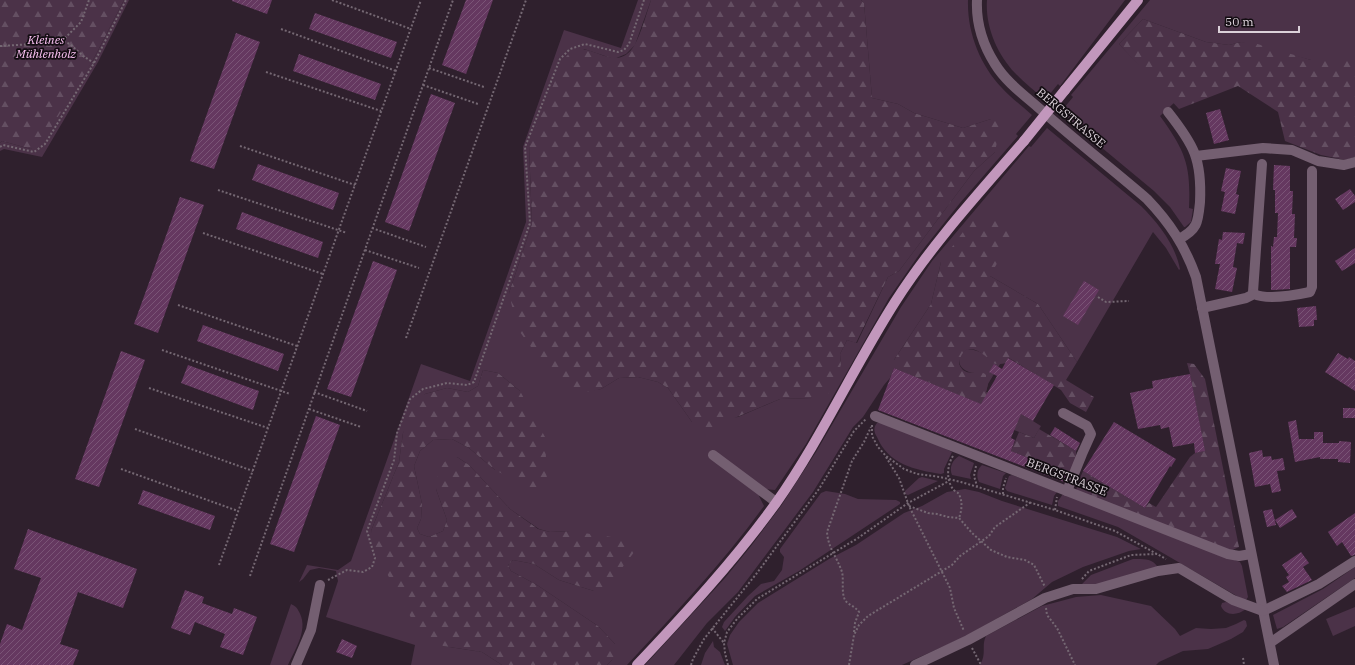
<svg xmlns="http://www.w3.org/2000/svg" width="1355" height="665" font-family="'IBM Plex Serif',serif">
<defs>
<pattern id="forest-firs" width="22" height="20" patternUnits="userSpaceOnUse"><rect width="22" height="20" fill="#4b3248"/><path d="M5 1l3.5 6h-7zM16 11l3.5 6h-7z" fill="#644f62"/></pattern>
<pattern id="building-hatch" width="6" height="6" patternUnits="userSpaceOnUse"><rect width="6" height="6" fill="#653860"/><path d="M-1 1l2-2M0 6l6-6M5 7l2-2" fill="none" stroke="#7a5476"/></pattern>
</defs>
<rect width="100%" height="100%" fill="#2f202d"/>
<g fill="#4b3248">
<path d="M124 0H129L98 62 42 157 4 149 0 151V143L2 141 31 149 93 60Z"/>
<path d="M638 0H651L635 45 626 54 614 59 584 49 529 145 532 224 509 293 590 391 601 389 619 378 638 377 658 382 668 388 692 422 738 417 780 399 811 398 841 365 840 354 847 340 857 343 888 277 899 271 974 171 995 152 991 119 963 128 914 113 898 104 872 98 864 3 861 0H968C967 32 980 65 1002 88 1011 98 1022 106 1032 115L1016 134 1018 136 960 203 921 252 889 298 806 444 775 490 764 489 759 496 764 506C723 563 675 613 627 665H607L612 660 615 644 598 626 537 585 511 571 508 565 513 560 534 564 559 580 594 591 570 531 550 532 539 529 510 509 469 465 457 457 436 489 447 520 443 531 429 537 420 534 417 528 421 519 422 504 414 466 420 451 433 440 452 439 469 448 495 470 520 391 498 373 483 370 478 386 468 392 447 388 425 394 403 433 399 462 371 531 443 646 482 652 502 665H411L415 645 326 617 338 581 336 571 319 568 310 570 303 579 299 582 307 565 338 570 351 561 421 364 470 381 526 222 523 147 564 30 621 48Z"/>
<path d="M987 0H1125L1060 86 1058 84 1045 100C1035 91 1024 83 1015 73 997 54 985 26 987 0Z"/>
<path d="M1150 0H1355V60H1311L1241 42 1229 45 1206 42 1143 19 1119 44 1175 102 1160 116C1185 151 1191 164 1189 208L1193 209 1191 222 1185 227H1184L1170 207 1154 191 1060 113 1073 97 1071 95Z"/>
<path d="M1047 128 1141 206C1158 223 1175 244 1180 269L1179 270 1166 248 1153 232 1077 362 1038 304 990 276 941 262 931 304 894 360V368L890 378 884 385 863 417 853 427 813 492 738 592 707 623 674 665H645L725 578 751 546 781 506 816 452 901 307 932 261 1029 146 1031 147Z"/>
<path d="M967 349C973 349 982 352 986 356 991 361 992 363 1000 364L988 384 986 392 1041 426 1034 438 1014 430 985 392 975 373C959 372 953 358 967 349Z"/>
<path d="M877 423H884L934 443 952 452 944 469V473L941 474C915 470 888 464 877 437 874 432 873 428 877 423Z"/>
<path d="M959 456 974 463 970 475 971 479 952 475C949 468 952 460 959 456Z"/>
<path d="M982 465 1006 473 1003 476 1000 489 979 482C976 476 977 469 982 465Z"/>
<path d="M1012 475 1057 492 1054 496 1052 505 1007 491 1005 488 1009 476Z"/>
<path d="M922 477 938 481 908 495 905 494V491L919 478Z"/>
<path d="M965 489 979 492 1002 501 1117 537 1141 549 1129 551 1083 567 1052 582 1032 599 962 638 902 665H733L727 644 730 635 739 622 758 603 829 559 856 545 904 513 922 506 947 492Z"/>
<path d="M826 491 845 494 858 499 896 500 900 502V504L799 571 755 596 735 617 725 631 722 627 724 622 748 596 761 584 774 581 782 570 784 557 780 552V549L821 493Z"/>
<path d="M1063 494 1240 562 1242 566 1248 597 1246 600 1242 599 1118 527 1058 506V501Z"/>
<path d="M1133 559C1141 559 1152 558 1157 566L1155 569 1094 586 1082 584 1091 575Z"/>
<path d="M1355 567V578L1283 627 1277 629 1273 615 1323 589Z"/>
<path d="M1101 595 1151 606 1175 629 1180 636 1196 628 1211 629 1226 628 1236 624 1244 620 1246 621 1247 626 1243 632 1231 639 1208 649 1183 651 1159 662 1156 665H980C987 653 981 646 986 636L1042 606 1076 597Z"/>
<path d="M1226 602 1235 604 1246 609C1237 616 1225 616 1221 606L1222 603Z"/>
<path d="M291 604C293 605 297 607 298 610 310 628 295 649 288 665H270Z"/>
<path d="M1355 607V626L1333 636 1326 619Z"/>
<path d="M713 641 714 647 720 652 725 665H701L705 653Z"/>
</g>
<g fill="url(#forest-firs)">
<path d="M0 0H124L93 60 43 141 31 149 2 141 0 143Z"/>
<path d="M651 0H861L864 3 872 98 898 104 914 113 963 128 991 119 1001 121 995 152 974 171 899 271 888 277 856 343 847 340 840 354 841 365 828 394 811 398 780 399 708 429 699 428 692 422 668 388 658 382 638 377 619 378 601 389 590 392 579 390 566 383 542 362 517 328 509 293 532 224 529 145 563 61C565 58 568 54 571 52 590 39 617 77 635 44 641 34 647 12 651 0Z"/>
<path d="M1143 19 1206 42 1229 45 1241 42 1254 43 1311 60H1355V157L1345 160 1321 155 1285 141 1278 112 1238 86 1179 109 1119 44Z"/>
<path d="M1000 217 1016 229 990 276 1038 304 1077 362 1066 380 1094 397 1086 412 1070 403 1061 390 1009 358 1006 363C1001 364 998 365 993 363 989 362 988 357 984 355 976 349 967 345 961 356 961 358 959 360 959 362 959 365 961 368 963 370 971 376 980 369 986 375V381L988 384 986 392 1005 404 1004 414 894 368V360L931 304 941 262 971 221Z"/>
<path d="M1187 363 1194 364 1205 379 1239 547 1228 552 1076 491 1078 483 1083 471 1145 508 1149 503 1156 507 1190 457 1195 453 1204 451 1190 374Z"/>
<path d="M483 370 498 373 520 391 545 437 547 482 543 488 532 489 495 470 469 448 452 439 433 440 420 451 414 466 422 504 421 519 417 528 420 534 429 537 443 531 447 520 436 489 438 470 447 459 457 457 469 465 510 509 538 529 550 532 570 531 618 538 635 551 604 591H594L559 580 534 564 513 560 508 565 511 571 537 585 598 626 615 644 616 653 612 660 607 665H502L482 652 443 646 415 625 378 557 371 531 399 462 403 433 413 402 425 394 447 388 468 392 478 386Z"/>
<path d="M1039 429 1076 451V459L1067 481 1064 483 1068 473 1011 451 1019 432 1034 438Z"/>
</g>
<g fill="url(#building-hatch)">
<path d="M232 0H272L267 14 232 1Z"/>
<path d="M466 0H493L466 74 442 65Z"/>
<path d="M315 13 397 42 391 58 309 29Z"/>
<path d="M236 33 260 42 214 169 190 161Z"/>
<path d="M299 54 381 84 375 100 293 71Z"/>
<path d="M431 94 455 103 409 231 385 222Z"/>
<path d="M1220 109 1229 140 1214 144 1206 113Z"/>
<path d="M258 164 339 193 333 210 252 180Z"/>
<path d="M1274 165 1290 166V191H1293L1292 214H1295L1294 238H1297L1296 247H1290V289L1274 290H1271V246L1273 247 1274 237H1277L1278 213H1275V190H1273Z"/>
<path d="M1226 168 1241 171 1236 194 1239 195 1235 214 1221 211 1225 192 1221 191Z"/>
<path d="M1350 189 1355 196V202L1343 210 1335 199Z"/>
<path d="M180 197 204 205 158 333 134 324Z"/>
<path d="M242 212 323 242 318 258 236 229Z"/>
<path d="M1223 232 1245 233 1243 244 1237 243 1233 267 1237 268 1232 292 1215 289 1220 264H1215L1219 239 1222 240Z"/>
<path d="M1355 248V263L1342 271 1335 261Z"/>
<path d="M373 261 397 270 351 397 327 389Z"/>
<path d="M1084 281 1099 290 1078 325 1063 316Z"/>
<path d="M1316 306 1317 320H1314V326L1299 327 1297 308Z"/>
<path d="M203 325 284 354 278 371 197 341Z"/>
<path d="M121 351 145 360 99 487 75 479Z"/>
<path d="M1338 353 1348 359 1349 357 1355 361V391L1325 372Z"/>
<path d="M1008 358 1054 385 1033 421 1021 414 1011 438 1015 440 1011 451 1067 473 1064 482 878 410 894 368 981 404 997 376 989 372 994 364 1002 369Z"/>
<path d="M188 365 259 391 253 410 181 383Z"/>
<path d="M1190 374 1205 451 1195 453 1194 443 1173 447 1169 427 1161 429 1160 425 1138 429 1130 393 1153 388 1152 381Z"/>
<rect x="1343" y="408" width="12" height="10"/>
<path d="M316 416 340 425 294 552 270 544Z"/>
<path d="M1296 420 1299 439H1314V432H1323V443H1339V441L1351 442 1350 463 1338 462V459H1320V457L1295 462 1288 422Z"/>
<path d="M1114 422 1176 459 1171 467 1170 466 1145 508 1083 471Z"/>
<path d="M1055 427 1080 443 1076 451 1050 435Z"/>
<path d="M1262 450 1263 457 1271 456 1272 460 1283 458 1285 470 1277 471 1281 491 1272 493 1270 484 1255 487 1249 453Z"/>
<path d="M143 490 215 516 210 530 138 504Z"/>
<path d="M1272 509 1276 525 1267 527 1263 511Z"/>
<path d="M1292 509 1297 517 1280 528 1275 520Z"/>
<path d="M1355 513V555L1351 556 1342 542 1337 546 1328 532Z"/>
<path d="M28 529 137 569 123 608 78 592 60 644 79 650 73 665H0V644L7 624 22 630 41 578 14 569Z"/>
<path d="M1301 552 1309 563 1303 567 1312 580 1287 592 1282 586 1289 582 1286 577 1289 575 1282 565Z"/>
<path d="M185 590 204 597 202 603 232 614 234 608 257 617 243 655 220 647 225 634 195 622 190 635 171 628Z"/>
<path d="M342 639 357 646 352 658 336 652Z"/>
</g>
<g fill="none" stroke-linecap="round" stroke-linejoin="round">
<g stroke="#756873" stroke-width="2" stroke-dasharray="2 2" stroke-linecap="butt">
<path d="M332 0 411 29"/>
<path d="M281 29 396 71"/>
<path d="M62 41 81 22 89 0"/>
<path d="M0 46 50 43 62 41 70 44 83 56 94 63"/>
<path d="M429 68 484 87"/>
<path d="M266 72 381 111"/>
<path d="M423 85 478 104"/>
<path d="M240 146 355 185"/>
<path d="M0 147 3 145 34 152 45 144 94 63 126 0"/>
<path d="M218 190 347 233"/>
<path d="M372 228 426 247"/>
<path d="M203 233 323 274"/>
<path d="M365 250 419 268"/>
<path d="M1098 297 1106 302 1129 301"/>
<path d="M178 305 297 346"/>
<path d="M406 338 526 0"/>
<path d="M162 350 290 394"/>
<path d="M149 388 268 428"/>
<path d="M314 392 367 411"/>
<path d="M309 409 361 427"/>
<path d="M872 425V436L878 447 886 456 904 469 917 474 940 477 961 482 1055 510 1115 531 1166 559"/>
<path d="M135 429 253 471"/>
<path d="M953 456C947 465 946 480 953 489 954 491 957 492 958 493 963 500 962 510 959 518"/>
<path d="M886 457 899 478 909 506 950 588 954 608 964 631"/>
<path d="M976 466 974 476 977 486"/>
<path d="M121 469 238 511"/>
<path d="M1003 494V488L1006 478"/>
<path d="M909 506 928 513 937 514 948 517 959 518 972 533 991 550 1007 557 1025 560 1034 565 1045 587"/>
<path d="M1055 510 1057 497"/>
<path d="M219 565 421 0"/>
<path d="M250 576 453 0"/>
<path d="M1082 579 1089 571 1131 555 1157 554"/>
<path d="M328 580 347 570 363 572 372 567 375 558 367 531 394 460 397 433 410 399 423 389 447 383 467 385 474 382 530 223 525 147 560 59 570 49 585 44 618 52 624 50 629 44 644 0"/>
<path d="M1046 608 1047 615 1057 628 1075 665"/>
<path d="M712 628 724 643"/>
<path d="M854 632 855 623 859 612C855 606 848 605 845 600 841 592 844 580 842 572 837 557 828 548 827 532L852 461 864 442 871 427"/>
<path d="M972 648 980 663 982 665"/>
<path d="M1243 658 1244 665"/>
<path d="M691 665 693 659 704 639 757 573 819 489 854 431 866 419"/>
<path d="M728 665 725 653 724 643 727 632 737 619 757 599 858 538 908 503 949 481"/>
<path d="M849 665 854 635 859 625 868 616 952 565 960 556 989 536 995 527 1031 502"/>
</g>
<g stroke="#745f71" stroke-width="10">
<path d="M977 0C976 22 983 45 995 64 1006 82 1024 95 1040 109 1075 140 1112 169 1147 199 1170 223 1185 246 1196 277L1274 665"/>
<path d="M1168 112C1194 145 1202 159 1200 202 1198 222 1198 229 1179 239"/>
<path d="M1196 156 1263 148 1292 150 1318 161 1344 165 1355 162"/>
<path d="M1254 294 1253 292 1262 164"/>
<path d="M1202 308 1246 298 1254 294C1267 300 1296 295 1310 292L1312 287V171"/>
<path d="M1063 413 1087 426 1091 434 1082 454 1067 491"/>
<path d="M875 416 1228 554 1239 556 1251 554"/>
<path d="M713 455 776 502"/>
<path d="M1263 611 1319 584 1355 561"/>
<path d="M1270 643 1355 584"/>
<path d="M296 665 311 630 320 585"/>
<path d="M915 665 968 640 1045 598 1073 589H1096L1158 571 1179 568 1233 600 1263 611"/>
</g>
<g stroke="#c297bc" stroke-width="10">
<path d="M1065 90 1138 0"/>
<path d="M637 665C686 613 734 561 776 503 821 439 853 368 895 302 932 244 979 193 1024 141"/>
</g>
<path stroke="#c297bc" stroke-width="10" d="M1024 141 1065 90"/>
</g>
<g text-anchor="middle" stroke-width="3.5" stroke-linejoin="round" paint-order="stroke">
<g font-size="12" font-style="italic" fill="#fdc3f5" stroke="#130d12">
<text x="46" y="44">Kleines<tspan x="46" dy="14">Mühlenholz</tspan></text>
</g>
<g font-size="12" fill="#dbd1d9" stroke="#130d12">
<text transform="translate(1071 118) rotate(40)" y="4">BERGSTRASSE</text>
<text transform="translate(1067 477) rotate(21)" y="4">BERGSTRASSE</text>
</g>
</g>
<path d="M1219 26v6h80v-6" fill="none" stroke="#dbd1d9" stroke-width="2"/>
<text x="1225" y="26" font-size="12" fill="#dbd1d9" stroke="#130d12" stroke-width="3" paint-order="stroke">50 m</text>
</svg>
